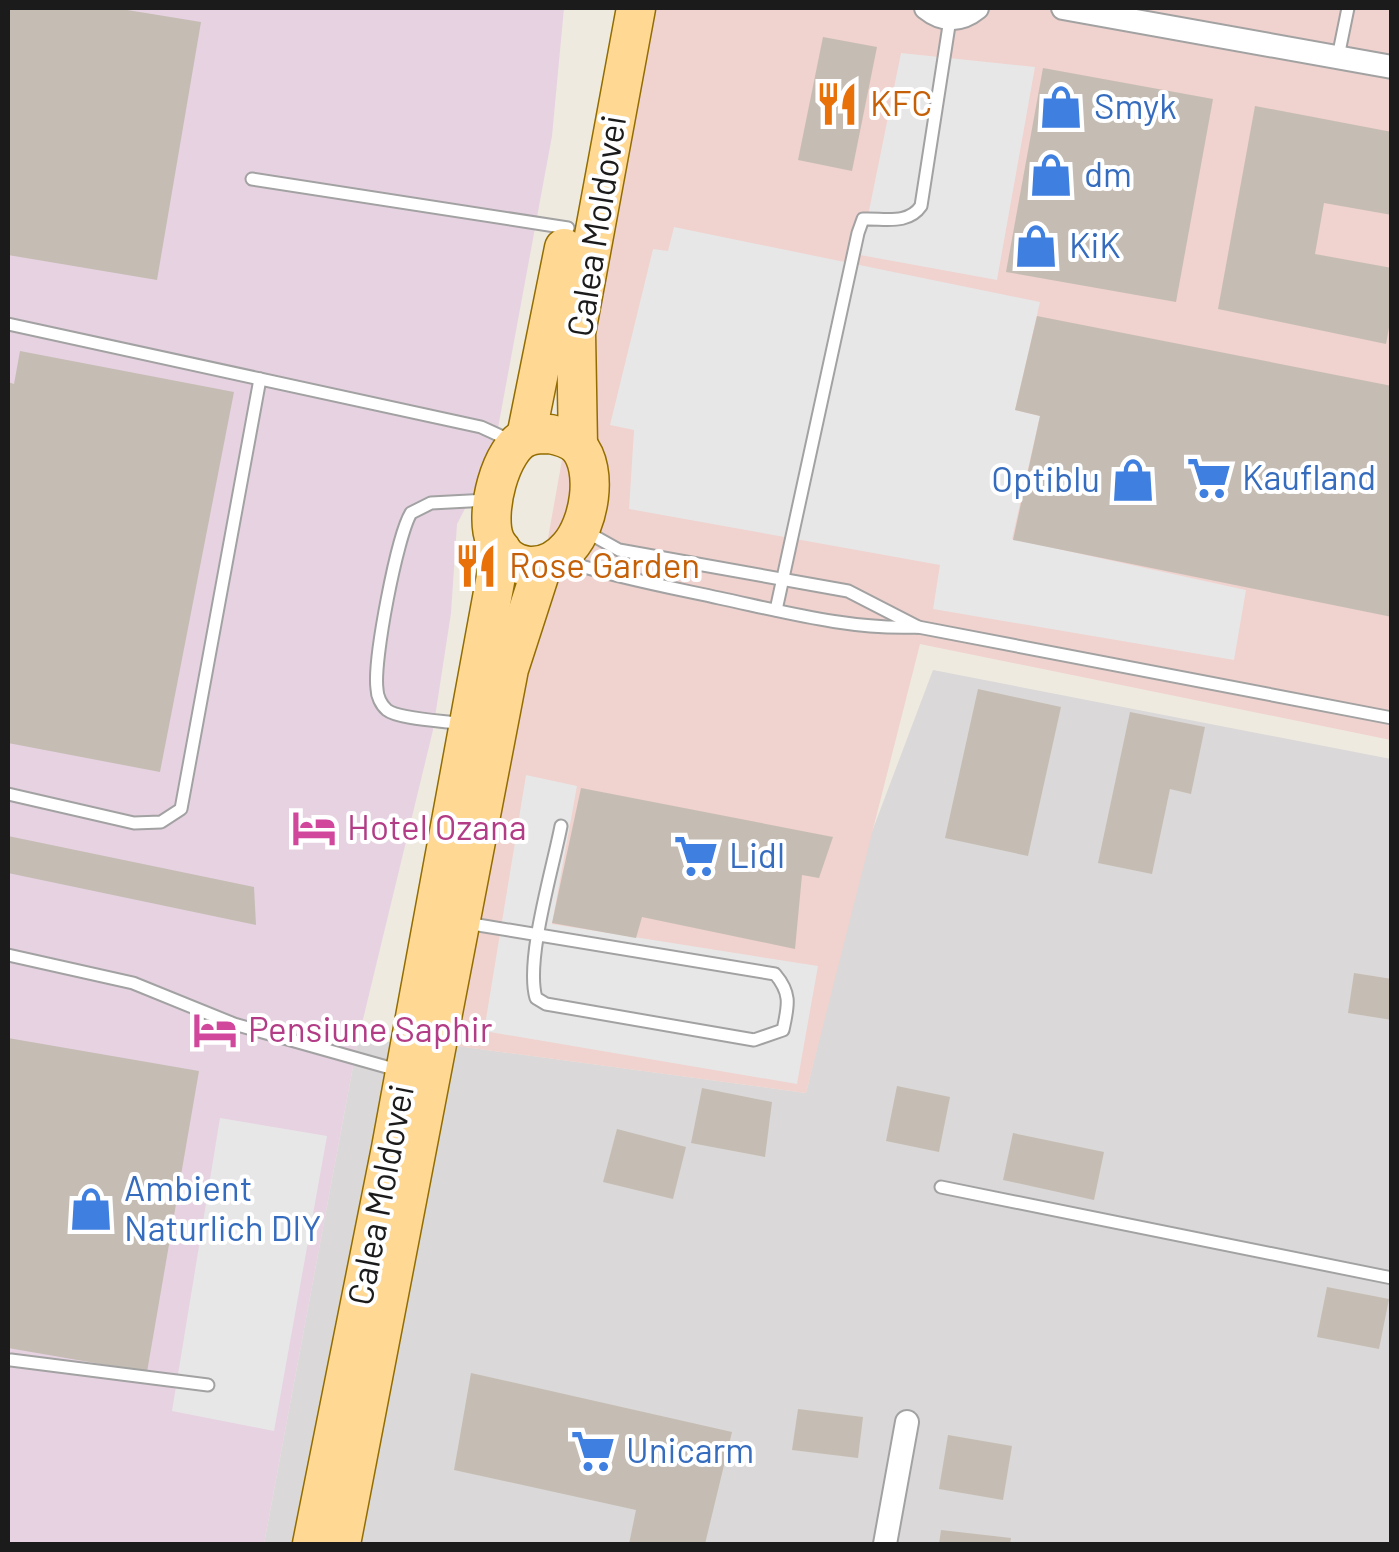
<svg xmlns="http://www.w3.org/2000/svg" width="1399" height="1552" font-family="Barlow,sans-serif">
<rect width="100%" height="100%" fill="#eeeae0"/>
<path fill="#dad8d8" d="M933 670 1391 759V1544H264L358 1040 457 1046 806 1093 867 845Z"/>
<path fill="#f0d2ce" d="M643 8H1391V740L920 644 806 1093 457 1046Z"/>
<path fill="#e7d2e2" d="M8 8H564L552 136 493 455 457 524 451 613 433 730 358 1040 264 1544H8Z"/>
<g fill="#e7e7e7">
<path d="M901 53 1035 67 997 280 860 255Z"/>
<path d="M674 227 1040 302 1015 410 1040 416 1012 539 1246 590 1234 660 933 609 940 565 629 509 634 430 610 425 653 249 668 251Z"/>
<path d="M526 775 577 786 552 924 818 966 797 1084 484 1031Z"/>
<path d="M220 1118 327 1136 274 1431 172 1411Z"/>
</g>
<g fill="#c5bdb3">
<path d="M8 8H115L201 22 157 280 8 255Z"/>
<path d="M823 37 877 47 852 171 798 160Z"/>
<path d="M1043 68 1213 99 1176 302 1006 272Z"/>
<path d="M1255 106 1392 132V215L1324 203 1315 254 1392 268V311L1386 344 1218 309Z"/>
<path d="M1037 316 1392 386V617L1013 540 1040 416 1015 410Z"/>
<path d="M20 351 234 392 160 772 8 743V382L14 384Z"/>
<path d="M978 689 1061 707 1028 856 945 838Z"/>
<path d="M1130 712 1205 727 1191 794 1170 789 1152 874 1098 863Z"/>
<path d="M581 788 833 837 819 878 802 875 795 949 642 917 636 938 552 923Z"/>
<path d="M8 836 254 887 256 925 8 873Z"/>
<path d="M1354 973 1392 979V1020L1348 1013Z"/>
<path d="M8 1038 199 1071 147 1372 8 1348Z"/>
<path d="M897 1086 950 1097 939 1152 886 1141Z"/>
<path d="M702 1088 772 1102 765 1157 691 1143Z"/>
<path d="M617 1129 686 1147 673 1199 603 1182Z"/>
<path d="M1013 1133 1104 1152 1094 1200 1003 1180Z"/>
<path d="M1327 1287 1389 1299 1379 1349 1317 1337Z"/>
<path d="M471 1373 732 1432 705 1544H629L636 1510 454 1470Z"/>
<path d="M798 1409 863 1417 858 1458 792 1450Z"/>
<path d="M948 1435 1012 1446 1003 1500 939 1489Z"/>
<path d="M941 1530 1011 1538 1010 1544H939Z"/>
</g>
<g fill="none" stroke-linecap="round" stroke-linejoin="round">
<g stroke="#a2a2a2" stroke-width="15">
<g id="lane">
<path d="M1338 57 1348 8"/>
<path d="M252 179 568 228"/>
<path d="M8 324 481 427 514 442"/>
<path d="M585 531 619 550 848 591 918 627"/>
<path d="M567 562C616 577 668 587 719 598 785 612 851 630 918 627L1392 718"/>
<path d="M776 610 858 233 863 219C885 218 908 225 921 206L950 19"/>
<path d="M463 724C446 721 398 719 387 710 381 705 377 696 377 689 373 661 397 536 411 513L431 503 488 500"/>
<path d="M8 794 134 823 161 822 181 809 260 379"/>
<path d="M466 923 775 974C792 994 788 1006 783 1030L754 1040 546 1004 536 998C525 960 553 868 561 826"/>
<path d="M8 955 133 983 234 1024 401 1071"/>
<path d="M941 1187 1392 1278"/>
<path d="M11 1360 208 1385"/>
</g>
</g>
<g stroke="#a2a2a2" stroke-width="26">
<g id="street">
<path d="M926 8C942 21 960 22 977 8"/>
<path d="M1063 8 1392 67"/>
<path d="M885 1544 907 1422"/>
</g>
</g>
<g stroke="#936d00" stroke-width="41">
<g id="primary">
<path d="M550 434C560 436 571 439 578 446 599 470 589 525 569 547 547 573 510 574 495 540 484 515 500 447 527 437 534 434 544 434 550 434Z"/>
<path d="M526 437 564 248"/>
<path d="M578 446 576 333 636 8"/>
<path d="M312 1544 391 1148 501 549"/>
<path d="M341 1544 509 669 542 567"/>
</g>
</g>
<use href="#lane" stroke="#fff" stroke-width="11"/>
<use href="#street" stroke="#fff" stroke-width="22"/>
<use href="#primary" stroke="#ffd894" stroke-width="38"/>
</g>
<defs>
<g id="restaurant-bare" transform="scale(3.45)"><path d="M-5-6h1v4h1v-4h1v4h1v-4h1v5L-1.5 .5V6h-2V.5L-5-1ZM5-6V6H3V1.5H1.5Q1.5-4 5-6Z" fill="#e8710a" stroke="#fff" stroke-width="2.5" paint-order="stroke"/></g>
<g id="shop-bare" transform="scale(3.45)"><path d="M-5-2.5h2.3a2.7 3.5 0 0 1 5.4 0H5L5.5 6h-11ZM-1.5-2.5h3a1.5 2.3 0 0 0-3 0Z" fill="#3f7fe0" stroke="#fff" stroke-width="2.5" paint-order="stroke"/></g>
<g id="supermarket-bare" transform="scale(3.45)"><path d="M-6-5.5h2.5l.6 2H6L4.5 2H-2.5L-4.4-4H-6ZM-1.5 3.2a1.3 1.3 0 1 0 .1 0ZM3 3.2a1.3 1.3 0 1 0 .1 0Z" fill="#3f7fe0" stroke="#fff" stroke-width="2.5" paint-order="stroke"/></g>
<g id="hotel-bare" transform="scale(3.45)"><path d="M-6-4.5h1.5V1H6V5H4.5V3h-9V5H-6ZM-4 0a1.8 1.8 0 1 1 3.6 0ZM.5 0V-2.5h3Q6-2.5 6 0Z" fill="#d1479c" stroke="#fff" stroke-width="2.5" paint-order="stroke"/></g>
</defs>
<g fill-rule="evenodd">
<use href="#restaurant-bare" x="837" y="104"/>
<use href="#shop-bare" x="1061" y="107"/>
<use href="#shop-bare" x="1051" y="175"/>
<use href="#shop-bare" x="1036" y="246"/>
<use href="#supermarket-bare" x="1209" y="478"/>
<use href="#shop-bare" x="1133" y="480"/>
<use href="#restaurant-bare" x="476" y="566"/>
<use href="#hotel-bare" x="314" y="828"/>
<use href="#supermarket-bare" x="696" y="856"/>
<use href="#hotel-bare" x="215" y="1030"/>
<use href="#shop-bare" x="91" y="1209"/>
<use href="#supermarket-bare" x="593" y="1451"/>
</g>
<g text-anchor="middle" stroke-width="8" stroke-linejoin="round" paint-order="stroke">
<g font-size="35" fill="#c56008" stroke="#fff" text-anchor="start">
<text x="870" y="116">KFC</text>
<text x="509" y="578">Rose Garden</text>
</g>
<g font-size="35" fill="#366cbe" stroke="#fff" text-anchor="start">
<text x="1094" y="119">Smyk</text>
<text x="1084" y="187">dm</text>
<text x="1069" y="258">KiK</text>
<text x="1242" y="490">Kaufland</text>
<text x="1100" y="492" text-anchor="end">Optiblu</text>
<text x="729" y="868">Lidl</text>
<text x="124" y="1201">Ambient<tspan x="124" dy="40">Naturlich DIY</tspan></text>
<text x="626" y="1463">Unicarm</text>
</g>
<g font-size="35" fill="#1b1b1b" stroke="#fff">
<text transform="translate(597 226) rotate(-81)" y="12">Calea Moldovei</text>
<text transform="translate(381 1195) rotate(-79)" y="12">Calea Moldovei</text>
</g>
<g font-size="35" fill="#b23c85" stroke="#fff" text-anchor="start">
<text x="347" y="840">Hotel Ozana</text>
<text x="248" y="1042">Pensiune Saphir</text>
</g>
</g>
<rect width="1399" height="1552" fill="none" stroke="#1b1b1b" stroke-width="20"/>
</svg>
